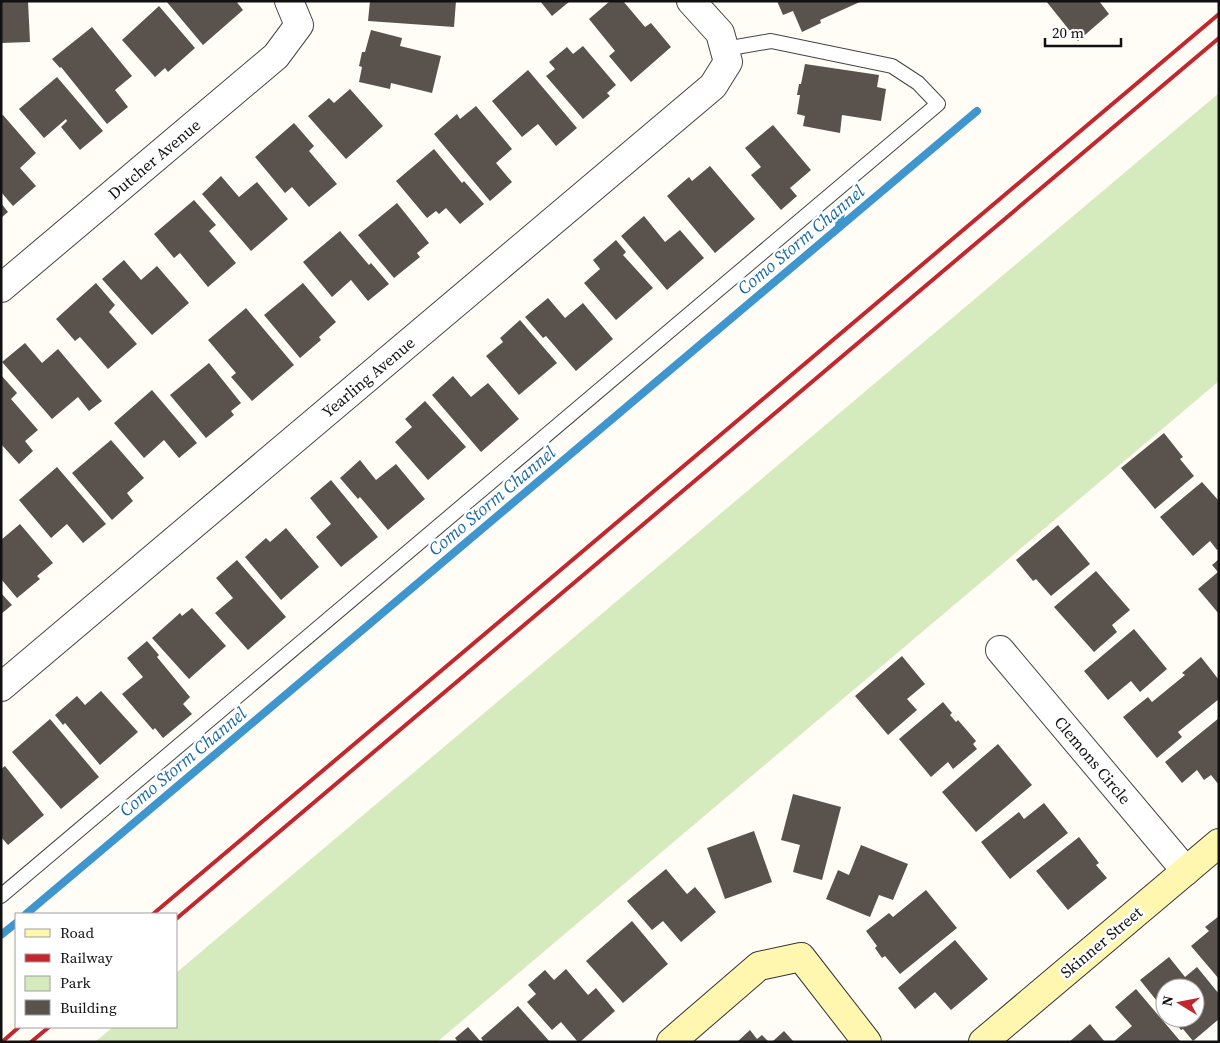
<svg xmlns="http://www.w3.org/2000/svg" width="1220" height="1043" font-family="'Source Serif 4',serif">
<rect width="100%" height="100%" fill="#fffdf5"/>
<path fill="#d5ebbd" d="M1219 93V381L437 1042H95L113 1027H176V973Z"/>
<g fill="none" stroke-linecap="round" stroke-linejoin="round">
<g stroke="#3f96cf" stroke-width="8">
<path d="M839 227 842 204"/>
<path d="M26 914 977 111"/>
<path d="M1 935 16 923"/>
</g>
</g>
<g fill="#5a524d">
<path d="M1 1H28L30 42 1 43Z"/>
<path d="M166 1H236L243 10 203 45Z"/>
<path d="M370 1H456L454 27 368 21Z"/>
<path d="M540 1H570L552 16Z"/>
<path d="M610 1H623L645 27 651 23 671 47 631 82 609 56 615 51 589 19Z"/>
<path d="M777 1H862L820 20 821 23 802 32 793 11 783 15Z"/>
<path d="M1046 1H1099L1109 14 1078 41Z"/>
<path d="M159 6 195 48 168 72 165 68 155 77 122 40Z"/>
<path d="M92 27 132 76 115 90 128 107 107 124 61 67 60 68 52 59Z"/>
<path d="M371 30 402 38 400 46 441 56 432 93 391 83 390 89 359 82 362 67 359 66 362 52H365Z"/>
<path d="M583 46 616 85 607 93 610 96 583 119 546 76 555 69 549 62 567 47 573 54Z"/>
<path d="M805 64 879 75 877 87 886 89 881 121 842 115 840 133 803 126 805 116 797 114 800 95H797L799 84H801Z"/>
<path d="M528 70 577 128 556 146 538 124 522 137 492 101Z"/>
<path d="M57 77 103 131 80 150 61 127 67 121 66 119 44 138 19 109Z"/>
<path d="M350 89 383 126 346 159 308 116 329 98 334 103Z"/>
<path d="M476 106 512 149 496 163 512 182 490 201 434 134 457 114 460 119Z"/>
<path d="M3 115 36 153 20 168 36 186 13 206 1 192V116Z"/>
<path d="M294 123 314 146 309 151 337 184 309 207 292 187 285 193 255 157Z"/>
<path d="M773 125 811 170 790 188 797 196 781 210 751 175 761 167 745 148Z"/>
<path d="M434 149 462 183 464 181 484 204 460 224 446 208 439 214 436 211 427 218 396 181Z"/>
<path d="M710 166 755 219 715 253 667 196 689 177 692 181Z"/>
<path d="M221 176 239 197 257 182 288 219 251 251 202 194Z"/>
<path d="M194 200 216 225 209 231 236 263 208 287 180 253 174 258 154 234Z"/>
<path d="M1 203 8 212 1 218Z"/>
<path d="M397 203 429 243 417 253 420 257 394 278 358 235Z"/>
<path d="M644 216 665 242 680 230 704 258 667 290 621 236Z"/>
<path d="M340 231 369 265 371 263 389 284 368 301 351 280 332 297 303 262Z"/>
<path d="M616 240 626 252 623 255 653 288 616 320 584 283 600 269 593 260Z"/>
<path d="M124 260 141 280 157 266 189 303 152 335 102 279Z"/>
<path d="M96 283 115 305 109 312 137 344 108 369 80 337 75 341 56 319Z"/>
<path d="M303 283 336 322 319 337 321 340 300 358 264 315Z"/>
<path d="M548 298 565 318 583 303 613 339 576 371 546 336 543 338 525 317Z"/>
<path d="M246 308 294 365 252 401 231 377 236 373 208 340Z"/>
<path d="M520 320 557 363 519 395 486 356 503 342 500 338Z"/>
<path d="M25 343 42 363 58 349 102 401 89 411 78 397 52 419 2 362Z"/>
<path d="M209 363 241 403 231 411 234 415 206 438 170 395Z"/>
<path d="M1 375 17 393 11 399 38 430 25 441 33 451 19 464 1 444Z"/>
<path d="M453 376 471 397 488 383 519 419 481 452 432 395Z"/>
<path d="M152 390 197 443 179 458 164 440 144 458 114 423Z"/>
<path d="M425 401 466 447 428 480 395 442 412 427 405 419Z"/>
<path d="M1164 433 1183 457 1180 459 1194 476 1155 509 1121 468Z"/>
<path d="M111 440 144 478 127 493 133 501 112 520 72 473Z"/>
<path d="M360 460 376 480 396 464 425 499 388 530 360 497 358 499 340 478Z"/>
<path d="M57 467 106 524 83 543 67 524 51 538 19 500Z"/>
<path d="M331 480 378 537 341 567 316 537 331 524 310 498Z"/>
<path d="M1202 482 1219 501V549L1217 550 1210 541 1193 556 1160 517Z"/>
<path d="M20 524 53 563 37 576 40 579 17 598 1 579V540Z"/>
<path d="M1058 525 1090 564 1051 596 1036 579 1033 581 1016 560Z"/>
<path d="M286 528 319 567 281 600 245 557 266 538 270 542Z"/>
<path d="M1219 559V614L1198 589 1218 572 1212 565Z"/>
<path d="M237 560 286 617 248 650 215 613 233 598 216 578Z"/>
<path d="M1096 571 1130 610 1112 625 1117 632 1094 652 1054 607Z"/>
<path d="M1 593 12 605 1 614Z"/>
<path d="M192 608 226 646 189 679 152 638 180 613 182 616Z"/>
<path d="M1134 629 1167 669 1140 692 1131 681 1108 700 1084 671Z"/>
<path d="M147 641 159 655 157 657 190 697 183 704 192 714 163 738 155 728 153 730 122 694 143 677 127 658Z"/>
<path d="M902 656 925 684 907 699 917 710 888 735 855 696Z"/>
<path d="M1201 657 1219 680V699L1178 732 1182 737 1157 758 1123 717 1148 697 1152 702 1185 675 1182 673Z"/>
<path d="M101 691 138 732 100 765 65 723 63 725 55 715 77 696 85 705Z"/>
<path d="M943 702 952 713 950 715 956 722 958 720 976 741 973 744 977 749 953 769 948 762 931 777 899 739Z"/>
<path d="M1219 718V785L1211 775 1204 780 1197 770 1182 783 1165 762Z"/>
<path d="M50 719 99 777 61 809 12 752Z"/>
<path d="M998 744 1032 785 976 832 942 792Z"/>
<path d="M5 766 44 815 8 845 1 837V769Z"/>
<path d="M793 794 841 807 822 880 793 872 800 845 781 840Z"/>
<path d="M1044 803 1068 833 1010 879 981 842 1019 812 1024 819Z"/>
<path d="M754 831 772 882 725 899 707 848Z"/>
<path d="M1079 837 1099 863 1096 865 1107 878 1068 910 1036 871Z"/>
<path d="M861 845 908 864 893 900 879 895 870 917 826 899 838 870 849 875Z"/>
<path d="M666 869 687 894 695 887 716 912 681 942 663 921 652 930 627 901Z"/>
<path d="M926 890 957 928 900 974 885 956 882 958 875 948 877 946 866 931 889 913 893 917Z"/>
<path d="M1219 916V979L1191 946 1209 931 1205 927Z"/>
<path d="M632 921 668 964 623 1003 586 961Z"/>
<path d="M955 940 988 979 951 1010 935 992 915 1009 898 988Z"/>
<path d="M1169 957 1185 977 1197 967 1219 994V1019L1193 1041 1183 1029 1181 1030 1171 1018H1195V988H1165V1011L1140 980Z"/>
<path d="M566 969 588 995 596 988 615 1011 580 1042H578L561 1022 552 1030 527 1002 536 994 528 985 545 970 554 980Z"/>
<path d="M1136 989 1181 1042H1113L1132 1026 1115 1007Z"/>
<path d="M518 1006 550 1042H484L481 1038Z"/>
<path d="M1090 1024 1105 1042H1069Z"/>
<path d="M468 1027 481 1042H458L455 1038Z"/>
<path d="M750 1030 757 1039 762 1035 769 1042H737Z"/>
<path d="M784 1031 794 1042H772Z"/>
</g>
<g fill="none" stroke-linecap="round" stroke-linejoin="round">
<g stroke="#444" stroke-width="16">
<path id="lane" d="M1 896 938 104 918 83 892 66 771 41 725 49"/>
</g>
<g stroke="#444" stroke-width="30">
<g id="street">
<path d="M1 288 276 56 299 25 289 1"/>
<path d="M1000 650 1186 871"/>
<path d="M1 687 713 86 728 62 720 33 691 1"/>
</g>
</g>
<g stroke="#333" stroke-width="30">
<g id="secondary">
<path d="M671 1042 759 966 801 957 867 1042"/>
<path d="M983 1042 1219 843"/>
</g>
</g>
<use href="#lane" stroke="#fff" stroke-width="14"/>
<use href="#street" stroke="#fff" stroke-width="28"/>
<use href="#secondary" stroke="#fff6b0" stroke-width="28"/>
<g stroke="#c4262e" stroke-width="4">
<path d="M153 914 1219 14"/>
<path d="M176 919 1219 38"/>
<path d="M2 1042 19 1027"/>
<path d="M31 1042 49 1027"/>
</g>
</g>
<g text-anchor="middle" stroke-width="5" stroke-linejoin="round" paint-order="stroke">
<g font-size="16" fill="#111" stroke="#fff">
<text transform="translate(154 159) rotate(-40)" y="6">Dutcher Avenue</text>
<text transform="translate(368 377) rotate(-40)" y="6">Yearling Avenue</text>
<text transform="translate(1093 760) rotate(50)" y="6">Clemons Circle</text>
<text transform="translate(1101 942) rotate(-40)" y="6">Skinner Street</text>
</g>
<g font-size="18" font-style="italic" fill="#1768a6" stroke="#fff">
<text transform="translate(801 240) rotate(-40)" y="6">Como Storm Channel</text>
<text transform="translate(492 501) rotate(-40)" y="6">Como Storm Channel</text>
<text transform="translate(183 762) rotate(-40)" y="6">Como Storm Channel</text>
</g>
</g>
<rect width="1220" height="1043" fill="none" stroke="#111111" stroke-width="5"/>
<rect x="15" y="913" width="162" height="115" fill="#ffffff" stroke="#a0a0a0"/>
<rect x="25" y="929" width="25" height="8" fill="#fff6b0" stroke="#a0a0a0"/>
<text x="60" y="938" font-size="15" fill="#111111">Road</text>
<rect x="25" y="954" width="25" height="8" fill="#c4262e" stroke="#a0a0a0"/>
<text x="60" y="963" font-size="15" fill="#111111">Railway</text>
<rect x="25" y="976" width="25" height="15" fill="#d5ebbd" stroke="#a0a0a0"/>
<text x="60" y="988" font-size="15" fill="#111111">Park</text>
<rect x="25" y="1000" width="25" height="15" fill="#5a524d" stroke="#a0a0a0"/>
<text x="60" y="1013" font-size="15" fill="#111111">Building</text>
<g transform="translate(1180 1003) rotate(280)"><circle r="24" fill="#ffffff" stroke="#a0a0a0"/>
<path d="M0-4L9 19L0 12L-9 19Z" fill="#c4262e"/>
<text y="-8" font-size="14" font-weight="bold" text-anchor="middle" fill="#111111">N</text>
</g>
<path d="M1045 38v8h76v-8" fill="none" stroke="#111111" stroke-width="2.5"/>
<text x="1052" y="38" font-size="15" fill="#111111" stroke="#ffffff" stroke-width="4" paint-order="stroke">20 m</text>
</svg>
